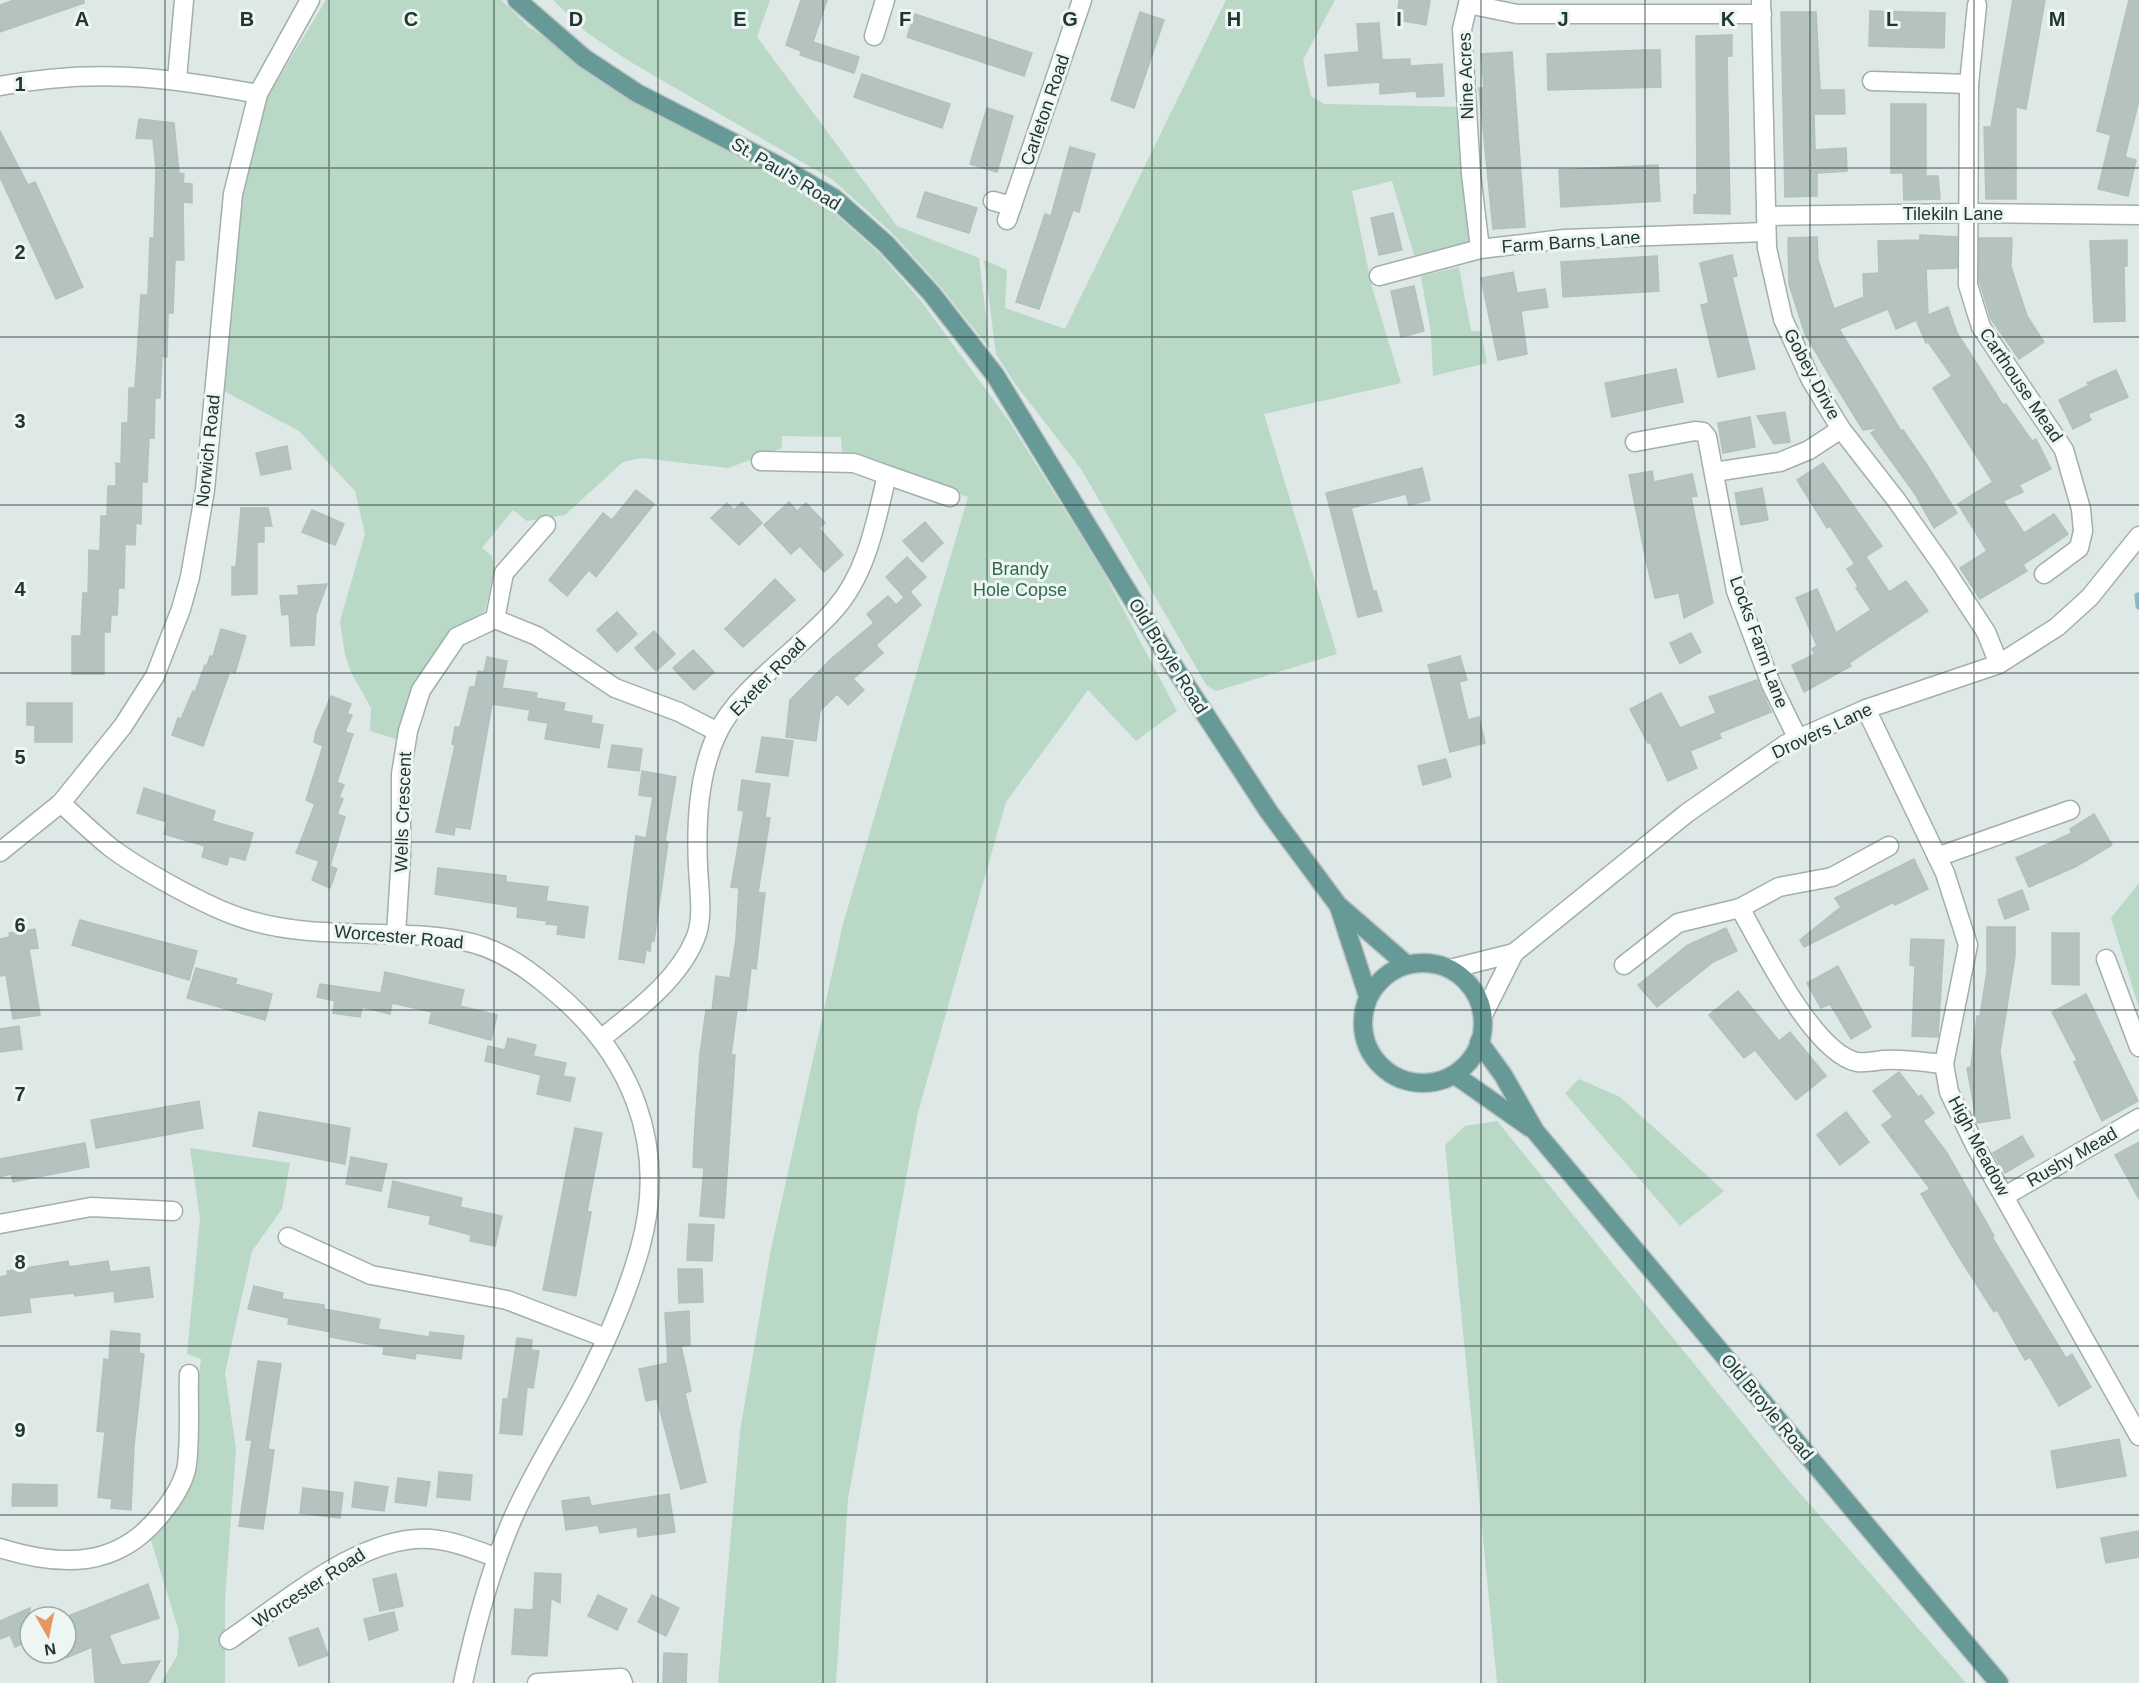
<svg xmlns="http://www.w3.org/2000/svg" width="2139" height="1683" font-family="Arial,sans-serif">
<rect width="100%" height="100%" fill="#dee8e6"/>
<g fill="#b9d8c6">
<path d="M326 0H501L528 26 633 101 774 172 833 212 879 253 921 301 1009 421 1104 573 1177 711 1136 741 1088 690 1006 802 918 1112 848 1499 836 1683H718L740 1431 771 1249 843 924 968 497 848 455 842 451 841 437 782 436V448L728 468 641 458 623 462 565 515 527 521 513 510 482 548 492 556 494 571 485 611 450 632 412 685 396 739 370 731 371 708 351 672 345 655 340 621 365 534 355 491 299 431 222 390 242 195 266 99Z"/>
<path d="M553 0H770L757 37 897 226 979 258 990 349 939 285 891 232 833 180 629 61 586 32Z"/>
<path d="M1226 0H1335L1303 60 1311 96 1324 104 1466 107 1480 249 1417 265 1392 181 1352 191 1372 287 1401 383 1264 414 1337 654 1216 691 1207 686 1081 469 1016 385 996 354 984 260 1007 270 1005 308 1065 329Z"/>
<path d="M1459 267 1471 331H1481L1487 363 1433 376 1431 333 1421 276Z"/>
<path d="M2139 883V1008L2111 918Z"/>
<path d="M1579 1079 1620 1097 1724 1191 1680 1226 1565 1093Z"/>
<path d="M1497 1121 1785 1476 1966 1683H1497L1445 1145 1465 1126Z"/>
<path d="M190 1148 290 1163 282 1209 252 1251 225 1373 236 1449 225 1600V1683H161L177 1656 179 1632 150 1537 166 1520 196 1396 201 1359 187 1354 200 1219Z"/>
</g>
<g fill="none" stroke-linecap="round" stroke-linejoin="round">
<path stroke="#8ab5ca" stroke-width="7" d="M2138 596 2139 606"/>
</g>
<g fill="#b4c3bf" stroke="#b2c1bd" stroke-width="1.5">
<path d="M14 0H84V3L0 32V5Z"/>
<path d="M801 0H827L813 42 859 57 854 73 800 55 801 51 786 45Z"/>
<path d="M1399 0H1430L1426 25 1397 20Z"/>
<path d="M2013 0H2045L2026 109 2016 107V199H1986L1984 127H1991Z"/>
<path d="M2129 0H2139V100L2125 157 2136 160 2128 196 2098 189 2111 135 2097 131Z"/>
<path d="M1870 11 1945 13 1944 48 1869 46Z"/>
<path d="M1140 12 1164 20 1134 108 1111 100Z"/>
<path d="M1781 12H1816L1820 90H1844L1845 114H1814L1815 150 1846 148 1847 171 1817 173V196L1785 197Z"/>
<path d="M915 14 1032 53 1024 76 907 37Z"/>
<path d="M1379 23 1382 60 1410 59V66L1442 64 1444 96 1417 97 1416 91 1380 94V82L1328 86 1325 55 1359 52 1357 24Z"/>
<path d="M1732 35V56H1727L1730 214 1694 213V195H1697L1696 36Z"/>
<path d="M1643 50H1660L1661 87 1548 90 1547 54Z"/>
<path d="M1512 52 1525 227 1493 229 1479 88H1484L1481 54Z"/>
<path d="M862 74 950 104 942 128 854 97Z"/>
<path d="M1891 104H1926V176H1938L1940 199 1904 200 1903 173H1891Z"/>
<path d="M987 108 1013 116 997 172 970 164Z"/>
<path d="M139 119 174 123 179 173 184 174 183 183 192 184V203L183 202 184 260H175L173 313H168L167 357 162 356 160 398H155L154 438H149L147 482H142L141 524 136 523 135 545 125 544 124 588H118V596H109L118 598 117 615H111L110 632H104V674H72V636H81L83 593H88L89 550 100 551 101 516H107L108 486H116V463L121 464 122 423H128L129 388H135L141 295H148L150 238H154L156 168 153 139 136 138Z"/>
<path d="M0 131 28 185 35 182 83 287 56 299 0 177Z"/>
<path d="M1070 147 1095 154 1079 212 1073 210 1039 309 1016 302 1045 214 1051 216Z"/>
<path d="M1658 165 1660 201 1561 207 1559 170Z"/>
<path d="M925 192 977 208 969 233 917 217Z"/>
<path d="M1393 213 1402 250 1379 255 1371 218Z"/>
<path d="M1920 235 1957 237V268L1926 269 1928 315 1896 329 1888 309 1839 329 1901 431 1903 430 1925 462 1957 513 1934 528 1915 494 1871 433 1879 428 1863 430 1834 383 1805 334 1789 284 1788 238 1817 237 1818 260 1834 309 1864 297 1863 274 1879 273 1878 241 1920 240Z"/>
<path d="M1979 238H2012L2011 267 2027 316 2044 342 2019 359 1991 319 1979 280Z"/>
<path d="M2127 240V266H2124L2125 321 2094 322 2090 241Z"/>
<path d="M1732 255 1737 276 1732 277 1755 369 1718 377 1701 305 1709 303 1700 263Z"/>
<path d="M1657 256 1659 291 1563 297 1561 262Z"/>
<path d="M1513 272 1517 293 1545 289 1548 307 1521 311 1527 354 1498 360 1481 278Z"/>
<path d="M1414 286 1424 331 1401 337 1391 291Z"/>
<path d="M1948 307 1957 333 1975 361 2003 405 2006 404 2032 441 2036 439 2051 469 2019 485 2023 492 2003 501 2024 533 2054 514 2068 534 2023 565 2027 571 1980 599 1960 568 1987 551 1958 504 1993 482 1933 388 1952 376 1928 342 1926 343 1916 320Z"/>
<path d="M1676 369 1683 402 1612 417 1605 383Z"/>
<path d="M2116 370 2128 397 2088 414 2091 420 2073 429 2059 400 2089 385 2087 383Z"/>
<path d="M1785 412 1790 442 1774 444 1757 416Z"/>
<path d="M1750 417 1755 447 1723 453 1718 423Z"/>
<path d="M287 446 291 469 261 475 256 453Z"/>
<path d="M1823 463 1882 546 1864 558 1866 557 1889 592 1906 581 1928 611 1849 663 1851 666 1804 692 1792 665 1815 654 1812 649 1817 646 1796 598 1817 589 1836 633 1871 610 1856 588 1858 586 1847 569 1855 564 1830 526 1827 528 1797 480Z"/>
<path d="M1422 468 1430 500 1409 505 1406 494 1351 508 1373 591H1376L1382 611 1358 617 1326 493Z"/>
<path d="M1652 471 1654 482 1692 474 1697 496 1691 497 1713 603 1684 618 1679 593 1655 598 1646 560 1629 475Z"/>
<path d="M1762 488 1768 520 1741 525 1735 493Z"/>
<path d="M636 490 654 504 596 577 589 570 567 596 549 580 603 513 612 520Z"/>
<path d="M742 502 762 523 739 545 711 518 727 503 734 510Z"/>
<path d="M789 502 797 511 806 503 825 523 819 528 843 555 824 572 800 546 791 554 764 525Z"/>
<path d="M241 508H268L272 526H264V542H257V594L232 595V567H236Z"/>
<path d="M312 510 344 524 335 545 302 532Z"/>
<path d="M925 522 943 543 922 562 903 541Z"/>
<path d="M907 557 926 577 904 597 886 577Z"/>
<path d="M775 579 795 600 743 647 725 629Z"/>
<path d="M327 584 316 614 314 645 291 646 289 614 282 615 280 596 299 595 298 586Z"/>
<path d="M910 592 921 605 876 645 883 653 853 679 864 690 848 705 837 694 820 711 816 741 786 737 790 700 832 658 874 623 867 614 888 596 896 605Z"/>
<path d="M617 612 637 634 617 652 597 630Z"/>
<path d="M221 629 246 636 235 673 230 671 203 746 172 735 178 718 181 719 193 691 195 692 205 665 207 666 210 656H213Z"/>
<path d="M654 631 675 654 656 671 635 648Z"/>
<path d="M1691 633 1701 652 1680 664 1670 643Z"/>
<path d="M693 650 714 672 694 690 673 668Z"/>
<path d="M1460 656 1467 680 1459 682 1468 720 1479 717 1485 743 1450 752 1428 665Z"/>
<path d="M487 657 507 661 502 688 537 693 536 698 565 703 563 711 592 716 591 723 603 725 599 748 545 739 548 723 528 720 530 710 492 704 470 829 455 827 454 835 436 832 455 745 452 744 455 727H460L470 687H475L478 671 484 672Z"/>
<path d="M1757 680 1771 712 1719 733 1721 738 1690 751 1697 768 1668 781 1650 742 1648 743 1630 709 1661 693 1680 728 1716 713 1709 697Z"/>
<path d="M331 696 351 704 347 714 352 715 345 732 353 734 337 782 344 785 339 797 343 799 337 814 345 817 330 866 337 869 330 888 312 880 319 861 296 853 315 804 306 800 323 746 314 742 316 732Z"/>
<path d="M27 703H72V742H35V725H27Z"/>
<path d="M762 737 793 741 788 776 756 772Z"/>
<path d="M612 745 642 749 639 771 608 767Z"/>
<path d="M1446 759 1451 777 1423 785 1418 766Z"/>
<path d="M642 771 676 777 665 841 668 842 654 941H651L650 951 646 950 644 963 619 959 636 836 646 838 653 797 639 795Z"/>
<path d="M742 780 770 784 765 817 770 818 758 893H765L756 969 751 968 746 1011 737 1010 731 1055H735L724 1218 700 1216 704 1168 693 1167 695 1125 700 1054 706 1010 712 1011 716 976 730 978 736 939 739 888 731 887 744 811 738 810Z"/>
<path d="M144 788 215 811 212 821 253 833 245 860 229 856 227 865 202 857 205 846 164 834 167 822 137 813Z"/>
<path d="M2094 814 2112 845 2075 867 2029 887 2016 858 2072 833 2070 829Z"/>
<path d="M1914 859 1928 889 1895 905 1894 902 1804 947 1800 940 1841 907 1835 898Z"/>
<path d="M438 868 506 876V882L548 887 546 901 588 907 584 938 557 934 558 925 546 924 547 921 517 917 518 907 435 894Z"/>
<path d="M2022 890 2029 909 2005 919 1998 900Z"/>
<path d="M80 920 197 951 189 980 72 945Z"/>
<path d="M1987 927H2015V956L2000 1051 2010 1118 1977 1123 1967 1068 1971 1067 1977 1016H1980L1987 971Z"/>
<path d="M1726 928 1737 951 1713 962 1657 1007 1638 985 1688 945Z"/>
<path d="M35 929 38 948 29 949 40 1015 13 1019 6 975 0 976V939L10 937 9 933Z"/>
<path d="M2052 933H2079V985L2052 984Z"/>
<path d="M1911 939 1944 940 1938 1037 1912 1036 1915 966 1910 965Z"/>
<path d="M1838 966 1871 1027 1851 1039 1830 1004 1821 1008 1807 983Z"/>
<path d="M196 968 237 979 235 984 272 994 265 1020 187 998Z"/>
<path d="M385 972 464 990 460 1006 497 1015 491 1040 429 1023 432 1012 392 1003 390 1014 362 1007 360 1017 333 1013 335 1001 317 997 320 984 381 993Z"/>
<path d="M1738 991 1779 1041 1790 1032 1826 1076 1796 1100 1755 1050 1744 1058 1709 1015Z"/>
<path d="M2086 994 2138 1101 2102 1121 2074 1062 2077 1060 2052 1012Z"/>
<path d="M19 1026 22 1049 0 1052V1029Z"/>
<path d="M508 1038 536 1045 533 1056 566 1063 563 1076 575 1078 570 1101 537 1094 541 1075 485 1061 488 1046 505 1050Z"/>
<path d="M1899 1072 1918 1097 1921 1095 1934 1113 1923 1121 1947 1153 1994 1236 1992 1237 2066 1358 2072 1354 2091 1387 2059 1406 2030 1357 2025 1360 1997 1310 1994 1312 1959 1257 1921 1194 1930 1189 1882 1125 1893 1117 1873 1091Z"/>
<path d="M199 1101 203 1128 96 1148 91 1120Z"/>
<path d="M259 1112 350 1128 345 1164 253 1146Z"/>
<path d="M1846 1112 1869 1142 1840 1165 1817 1135Z"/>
<path d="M575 1128 602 1133 587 1212H591L576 1296 543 1290Z"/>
<path d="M2022 1136 2034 1156 2005 1173 1993 1153Z"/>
<path d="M2139 1142V1199L2115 1155Z"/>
<path d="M85 1143 89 1167 13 1182 11 1174 0 1177V1159Z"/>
<path d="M351 1157 387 1164 381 1191 346 1184Z"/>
<path d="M393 1181 462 1198 460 1207 502 1216 495 1246 470 1241 471 1235 429 1224 431 1216 388 1207Z"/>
<path d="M689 1224 714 1225 712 1261 687 1260Z"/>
<path d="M68 1261 69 1267 108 1261 110 1272 149 1267 153 1297 115 1302 114 1291 75 1296 74 1293 29 1298 31 1312 0 1316V1277L8 1275 7 1271Z"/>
<path d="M678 1269H702L703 1302 679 1303Z"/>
<path d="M254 1286 283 1293 282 1299 324 1305V1309L380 1319 378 1329 429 1337 430 1332 464 1336 461 1359 416 1353 415 1359 383 1354 384 1347 330 1337 331 1332 288 1324 289 1318 248 1309Z"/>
<path d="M689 1311 690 1345 681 1346 691 1391 685 1393 706 1482 681 1489 657 1399 646 1401 639 1369 668 1363 665 1313Z"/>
<path d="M111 1331 140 1334 139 1353 144 1354 134 1446 131 1510 111 1508 112 1499 98 1497 105 1432 97 1431 104 1359 109 1360Z"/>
<path d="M517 1338 532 1340 531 1350 539 1351 533 1388 527 1387 522 1435 500 1433 503 1399H508Z"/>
<path d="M258 1361 281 1364 268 1449 274 1450 263 1529 239 1526 252 1440H246Z"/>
<path d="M2119 1439 2126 1476 2057 1488 2051 1451Z"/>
<path d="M439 1472 472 1475 470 1500 437 1497Z"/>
<path d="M398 1478 430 1482 426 1506 395 1502Z"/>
<path d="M355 1482 388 1487 384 1511 352 1507Z"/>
<path d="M13 1484 57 1485V1506H12Z"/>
<path d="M303 1488 343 1493 340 1518 300 1513Z"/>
<path d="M669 1494 675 1532 638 1537 637 1527 600 1533 598 1525 566 1530 562 1501 589 1497 591 1506Z"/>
<path d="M2139 1531V1557L2106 1563 2101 1538Z"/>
<path d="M535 1573 561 1574 560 1603 551 1598 547 1656 512 1654 515 1609 533 1610Z"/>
<path d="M396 1574 403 1606 380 1611 373 1579Z"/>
<path d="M148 1584 159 1618 109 1635 121 1665 160 1661 148 1683H95L92 1647 66 1658V1617Z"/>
<path d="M598 1595 627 1609 617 1630 588 1616Z"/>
<path d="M652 1595 679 1608 666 1636 638 1622Z"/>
<path d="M30 1608V1640L15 1647 10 1635 0 1639V1621Z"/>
<path d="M394 1612 398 1630 369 1640 364 1619Z"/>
<path d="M318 1628 328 1655 299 1666 289 1638Z"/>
<path d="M664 1653 687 1654 686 1683H663Z"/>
</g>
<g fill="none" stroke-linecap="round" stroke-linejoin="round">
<g stroke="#a2afad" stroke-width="21">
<g id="minor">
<path d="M1469 0 1462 29 1471 174 1480 249"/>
<path d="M1761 0 1767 248 1783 319 1811 380 1841 429 1897 501 1942 565 1986 632 1999 664"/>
<path d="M1468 4 1517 14H1762"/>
<path d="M1977 5 1969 84 1968 285 1981 327 2064 450 2081 509 2083 531 2079 548 2044 574"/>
<path d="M874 36 885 0"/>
<path d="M177 79 184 0"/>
<path d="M1872 81 1969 84"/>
<path d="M0 86C92 68 167 77 258 94"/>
<path d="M993 201 1012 206"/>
<path d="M1766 216 1968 213 2139 215"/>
<path d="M1007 220 1082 0"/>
<path d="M1379 276 1480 249 1564 239 1766 232"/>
<path d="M1635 442 1695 431 1703 432 1707 437 1736 591 1771 684 1798 739"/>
<path d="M1714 472 1780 462 1809 450 1841 429"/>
<path d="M887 475 950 497"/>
<path d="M495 619 504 573 546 525"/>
<path d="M1866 709 1945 873 1968 945 1944 1064 1949 1092 1976 1147 2139 1436"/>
<path d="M61 803C77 818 93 833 110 847 139 869 207 907 242 918 313 942 391 927 463 941 496 947 524 966 549 987 631 1053 669 1144 640 1248 626 1298 604 1347 580 1393 557 1435 531 1476 512 1520 489 1573 475 1627 463 1683"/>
<path d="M0 852 61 803 123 726 155 676 181 609 190 577 205 490 233 194 258 94 310 0"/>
<path d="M1937 857 2070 810"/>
<path d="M1740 908C1761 945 1813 1053 1857 1062 1866 1063 1875 1061 1884 1060 1904 1059 1924 1062 1944 1064"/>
<path d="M396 934 401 856V774L408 731 421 690 457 637 495 619 537 636 615 688 679 712 718 732"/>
<path d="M2106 959 2139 1047"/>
<path d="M1624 965 1678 923 1740 908 1779 887 1832 877 1889 846"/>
<path d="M1450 969 1514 953"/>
<path d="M1483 1015 1514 953 1687 813 1786 744 1866 709 1999 664 2057 627 2090 597 2139 536"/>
<path d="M602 1038C636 1011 678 980 695 939 704 919 699 890 698 867 696 823 698 775 717 734 738 688 802 648 835 609 867 573 876 521 887 475L854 463 761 461"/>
<path d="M2005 1196 2139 1118"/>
<path d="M0 1224 91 1207 173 1211"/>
<path d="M288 1237 371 1275 507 1300 606 1338"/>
<path d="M0 1548C61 1567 118 1569 161 1514 171 1502 182 1485 186 1470 191 1447 188 1400 189 1374"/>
<path d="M229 1640C284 1603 363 1533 431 1539 454 1541 476 1550 497 1558"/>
<path d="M537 1683 621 1678 623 1683"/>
</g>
</g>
<g stroke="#bcc3c2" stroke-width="21">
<g id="major">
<path d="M517 0 584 58 637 93 779 166 834 198 886 244 931 293 995 375 1169 659 1269 812 1338 905 1407 965"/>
<path d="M1339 907 1368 996"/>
<circle cx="1423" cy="1023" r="60"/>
<path d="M1479 1042 1503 1075 1535 1131 1999 1683"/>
<path d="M1455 1075 1529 1127"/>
</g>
</g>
<use href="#minor" stroke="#fff" stroke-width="18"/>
<use href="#major" stroke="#679a96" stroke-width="18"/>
</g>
<path fill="none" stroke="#213734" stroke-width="1.5" stroke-opacity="0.55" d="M165 0V1683M329 0V1683M494 0V1683M658 0V1683M823 0V1683M987 0V1683M1152 0V1683M1316 0V1683M1481 0V1683M1645 0V1683M1810 0V1683M1974 0V1683M0 168H2139M0 337H2139M0 505H2139M0 673H2139M0 842H2139M0 1010H2139M0 1178H2139M0 1346H2139M0 1515H2139"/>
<g text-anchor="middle" stroke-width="6" stroke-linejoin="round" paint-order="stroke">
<g font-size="18" fill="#213734" stroke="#eef6f3">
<text transform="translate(1466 76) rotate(-92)" y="6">Nine Acres</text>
<text transform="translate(1045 110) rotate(-71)" y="6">Carleton Road</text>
<text transform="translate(786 174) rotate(31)" y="6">St. Paul's Road</text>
<text x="1953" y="220">Tilekiln Lane</text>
<text transform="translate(1571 242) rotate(-4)" y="6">Farm Barns Lane</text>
<text transform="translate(1812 374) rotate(62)" y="6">Gobey Drive</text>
<text transform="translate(2021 385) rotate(56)" y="6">Carthouse Mead</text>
<text transform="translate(208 451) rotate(-84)" y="6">Norwich Road</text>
<text transform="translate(1759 642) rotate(70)" y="6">Locks Farm Lane</text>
<text transform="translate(1168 656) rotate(58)" y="6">Old Broyle Road</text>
<text transform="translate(768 677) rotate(-46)" y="6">Exeter Road</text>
<text transform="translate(1822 731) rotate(-25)" y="6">Drovers Lane</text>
<text transform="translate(403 812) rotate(-88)" y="6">Wells Crescent</text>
<text transform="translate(399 937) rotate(5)" y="6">Worcester Road</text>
<text transform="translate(1979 1146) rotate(62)" y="6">High Meadow</text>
<text transform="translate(2072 1157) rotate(-30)" y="6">Rushy Mead</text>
<text transform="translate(1767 1407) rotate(50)" y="6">Old Broyle Road</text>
<text transform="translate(309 1588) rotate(-33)" y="6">Worcester Road</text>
</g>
<g font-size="18" fill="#2f6a50" stroke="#eef6f3">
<text x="1020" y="575">Brandy<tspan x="1020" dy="21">Hole Copse</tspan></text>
</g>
</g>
<g font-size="20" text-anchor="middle" font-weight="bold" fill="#213734" stroke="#eef6f3" stroke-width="6" stroke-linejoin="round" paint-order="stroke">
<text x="82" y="26">A</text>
<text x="247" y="26">B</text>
<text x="411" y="26">C</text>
<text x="576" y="26">D</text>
<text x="740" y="26">E</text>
<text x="905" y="26">F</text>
<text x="1070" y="26">G</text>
<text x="1234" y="26">H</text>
<text x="1399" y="26">I</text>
<text x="1563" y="26">J</text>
<text x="1728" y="26">K</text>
<text x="1892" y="26">L</text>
<text x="2057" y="26">M</text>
<text x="20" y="91">1</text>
<text x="20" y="259">2</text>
<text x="20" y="428">3</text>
<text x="20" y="596">4</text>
<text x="20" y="764">5</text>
<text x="20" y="932">6</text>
<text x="20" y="1101">7</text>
<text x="20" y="1269">8</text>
<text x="20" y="1437">9</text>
</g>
<g transform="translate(48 1635) rotate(171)"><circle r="28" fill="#eef6f3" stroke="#9caaa7" stroke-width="1.5"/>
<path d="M0-4.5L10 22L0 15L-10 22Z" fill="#e59760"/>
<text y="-9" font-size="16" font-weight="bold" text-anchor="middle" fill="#213734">N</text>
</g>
</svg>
